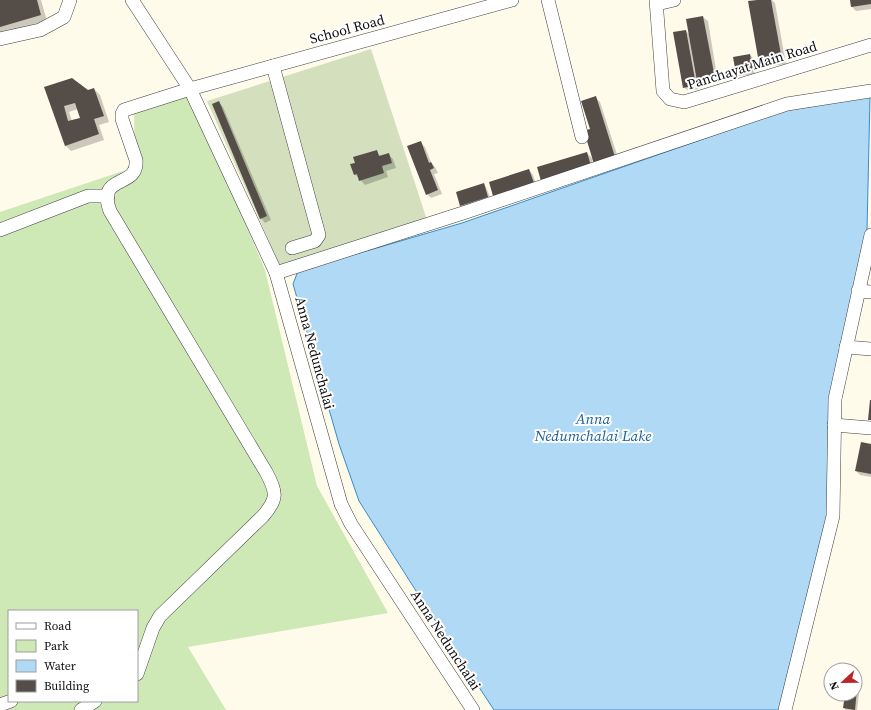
<svg xmlns="http://www.w3.org/2000/svg" width="871" height="710" font-family="'Source Serif 4',serif">
<rect width="100%" height="100%" fill="#fffbeb"/>
<path fill="#cee8b6" fill-rule="evenodd" d="M189 91 265 270 317 486 388 613 188 647 226 710H0V212L135 167 134 107ZM9 611H137V701H9Z"/>
<path fill="#d3dfbd" d="M371 49 427 220 280 266 207 101Z"/>
<path fill="#b0d9f5" stroke="#388ccb" d="M870 97 867 230 830 400 829 511 781 710H494L423 602 359 501 339 444 293 284 298 271 462 223 798 106Z"/>
<g fill="#0003" fill-rule="evenodd">
<path d="M0 0H41L47 21 0 34Z"/>
<path d="M762 0H772L775 3 786 64 764 67 760 63 749 2Z"/>
<path d="M851 0H871V9L856 11 852 7Z"/>
<path d="M703 17 708 21 718 82 703 84 698 80 699 89 688 91 684 87 686 31 690 35Z"/>
<path d="M750 55 753 58 755 74 739 76 737 74Z"/>
<path d="M45 87 88 91 94 89 100 95 109 122 99 125 104 140 71 151 65 145ZM78 109 81 118 72 121 69 112Z"/>
<path d="M596 98 600 102 619 161 599 167 592 160 595 170 546 185 587 153 594 160Z"/>
<path d="M219 102 223 107 271 220 265 223 261 218Z"/>
<path d="M420 142 425 147 431 162 435 167 438 173 434 174 442 194 431 198 427 194Z"/>
<path d="M376 151 381 157 388 154 393 159 396 168 386 171 388 177 365 185 355 174Z"/>
<path d="M529 170 533 175 537 187 499 199 494 195Z"/>
<path d="M484 184 486 187 491 200 464 208 461 205Z"/>
<path d="M871 445V477L860 475 856 471Z"/>
<path d="M855 690 859 693 857 710H846L844 708 846 694H855Z"/>
</g>
<g fill="#544d48" fill-rule="evenodd">
<path d="M0 0H37L41 15 0 27Z"/>
<path d="M757 0H771L782 60 759 63 748 1Z"/>
<path d="M850 0H871V4L851 7Z"/>
<path d="M703 16 715 78 697 81 686 19Z"/>
<path d="M686 30 696 85 683 88 673 32Z"/>
<path d="M750 54 753 71 736 74 733 57Z"/>
<path d="M72 78 88 90 94 88 104 116 94 119 99 134 65 146 44 87ZM75 103 80 118 68 121 64 106Z"/>
<path d="M596 96 615 157 594 164 584 131 590 129 581 101Z"/>
<path d="M219 101 267 216 260 219 212 104Z"/>
<path d="M421 141 429 163 431 162 434 168 430 170 438 190 426 195 407 146Z"/>
<path d="M377 150 379 156 389 153 392 163 382 166 384 173 359 181 357 174 354 175 350 164 355 163 353 157Z"/>
<path d="M587 152 591 166 541 181 537 167Z"/>
<path d="M529 169 534 183 493 196 489 182Z"/>
<path d="M484 183 488 197 460 206 456 192Z"/>
<path d="M870 400H871V420H868Z"/>
<path d="M861 442 871 444V474L855 471Z"/>
<path d="M855 689H857L855 710 843 708 845 694H855Z"/>
</g>
<g fill="none" stroke-linecap="round" stroke-linejoin="round">
<g stroke="#3f3f3f" stroke-width="14">
<g id="minor">
<path d="M132 0 190 89 276 273 341 504 351 524 473 710"/>
<path d="M548 0 582 137"/>
<path d="M656 0 663 91 670 99 684 102 871 45"/>
<path d="M657 4 674 0"/>
<path d="M0 39 40 30 64 17 70 0"/>
<path d="M273 66 319 235 315 241 292 248"/>
<path d="M0 230 88 196H108"/>
<path d="M276 273 466 212 787 104 871 91"/>
<path d="M858 291 871 292"/>
<path d="M846 347 871 349"/>
<path d="M834 425 871 428"/>
<path d="M137 674 153 628 160 616 263 516C278 499 277 492 266 472L110 211C96 173 139 189 136 160L122 119V114L124 110 190 89 512 0"/>
<path d="M0 705 11 701"/>
<path d="M81 710 95 701"/>
<path d="M785 710 833 516 835 399 871 235"/>
</g>
</g>
<use href="#minor" stroke="#fff" stroke-width="13"/>
</g>
<g text-anchor="middle" stroke-width="4" stroke-linejoin="round" paint-order="stroke">
<g font-size="14" fill="#0c0c0c" stroke="#fff">
<text transform="translate(347 29) rotate(-15)" y="5">School Road</text>
<text transform="translate(752 65) rotate(-17)" y="5">Panchayat Main Road</text>
<text transform="translate(315 353) rotate(75)" y="5">Anna Nedunchalai</text>
<text transform="translate(446 640) rotate(57)" y="5">Anna Nedunchalai</text>
</g>
<g font-size="15" font-style="italic" fill="#175e9b" stroke="#fff">
<text x="593" y="424">Anna<tspan x="593" dy="17">Nedumchalai Lake</tspan></text>
</g>
</g>
<rect x="8" y="610" width="130" height="92" fill="#ffffff" stroke="#9e9e9e"/>
<rect x="16" y="623" width="20" height="6" fill="#ffffff" stroke="#9e9e9e"/>
<text x="44" y="630" font-size="12" fill="#0c0c0c">Road</text>
<rect x="16" y="640" width="20" height="12" fill="#cee8b6" stroke="#9e9e9e"/>
<text x="44" y="650" font-size="12" fill="#0c0c0c">Park</text>
<rect x="16" y="660" width="20" height="12" fill="#b0d9f5" stroke="#9e9e9e"/>
<text x="44" y="670" font-size="12" fill="#0c0c0c">Water</text>
<rect x="16" y="680" width="20" height="12" fill="#544d48" stroke="#9e9e9e"/>
<text x="44" y="690" font-size="12" fill="#0c0c0c">Building</text>
<g transform="translate(843 682) rotate(248)"><circle r="19" fill="#ffffff" stroke="#9e9e9e"/>
<path d="M0-3L7 15L0 10L-7 15Z" fill="#ba2629"/>
<text y="-6" font-size="11" font-weight="bold" text-anchor="middle" fill="#0c0c0c">N</text>
</g>
</svg>
